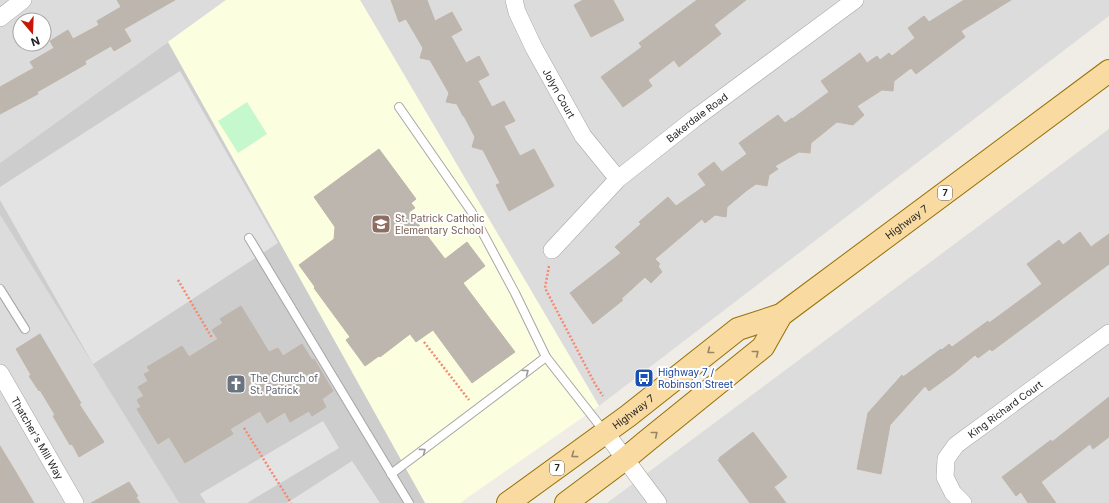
<svg xmlns="http://www.w3.org/2000/svg" width="1109" height="503" font-family="Inter,sans-serif">
<rect width="100%" height="100%" fill="#f0ede6"/>
<g fill="#dddcdc" fill-rule="evenodd">
<path d="M0 0H226L0 163ZM20 20H44V44H20Z"/>
<path d="M360 0H1109V16L599 406Z"/>
<path d="M1109 129V503H607Z"/>
<path d="M0 215 179 503H0Z"/>
</g>
<path fill="#fcfee0" d="M226 0H360L599 406 460 503H425L168 42Z"/>
<path fill="#cdcdcd" d="M168 42 425 503H179L0 215V163Z"/>
<path fill="#c5f8cd" d="M247 102 267 134 238 153 218 121Z"/>
<g fill="#e3e3e3">
<path d="M180 71 278 243 93 364 0 200V187Z"/>
<path d="M323 421 339 448 247 503H206L200 494Z"/>
<path d="M352 461 380 503H287Z"/>
</g>
<g fill="#bcb6af" stroke="#c1b5a9">
<path d="M117 0H175L124 29 131 41 114 51 111 46 85 61 86 64 37 92 38 94 0 114V87L34 68 30 62 54 48 50 41 68 30 73 39 99 25 97 21 121 7Z"/>
<path d="M391 0H427L435 21 452 12 462 30 451 36 466 63 479 56 489 75 478 81 492 107 504 101 515 121 504 126 520 156 534 149 554 186 509 211 496 185 500 183 483 150 472 147 475 137 464 116H463L457 104 446 102 449 93 430 60 420 58 423 48 406 19 399 22Z"/>
<path d="M583 0H613L624 20 591 37 574 5Z"/>
<path d="M697 0H746L714 25 721 34 679 67 674 60 648 80 652 86 623 107 601 77 642 47 639 43Z"/>
<path d="M964 0H1011L961 31 965 37 916 74 911 68 894 81 893 91 882 90 857 106 864 115 853 125 837 122 811 143 810 153 799 152 775 166 778 169 769 175 767 186 756 184 746 191 727 207 726 217 715 215 705 223 702 219 655 259 660 264 658 266 662 272 651 283 645 277 621 299 623 300 593 324 570 293 621 253 615 247 641 224 639 222 668 197 676 206 706 185 698 174 714 162 722 172 747 154 739 143 778 115 785 123 792 118V119L829 92 821 81 860 53 867 63 877 56 880 60 889 53 892 56 915 38 908 28 924 16 929 22Z"/>
<path d="M379 149 416 199 411 203 415 208 409 212 445 259 467 242 485 266 463 283 515 352 472 383 433 330 416 342 410 334 380 357 379 356 365 366 346 340 350 337 314 288 315 287 299 265 334 239 335 227 314 197Z"/>
<path d="M1080 232 1091 247 1109 234V264L992 351 990 349 978 358 975 355 955 372 929 391 925 386 890 425 881 474 857 469 868 413 902 375 903 377 941 349 942 350 949 344 952 347 988 321 989 323 1042 284 1027 264 1059 240 1063 245Z"/>
<path d="M241 306 269 352 278 348 283 356 302 344 312 360 314 359 333 391 322 399 326 407 312 416 309 411 290 422 285 412 267 423 260 411 230 429 233 434 185 463 169 437 158 444 137 409 141 407 137 400 144 396 138 387 148 381 144 374 150 371 147 367 182 346 189 357 218 339 212 330 223 323 220 319Z"/>
<path d="M40 334 81 403 79 404 104 442 79 457 72 444 70 445 53 416 55 415 40 390 39 391 29 376 31 375 16 349Z"/>
<path d="M1109 397V437L1093 449 1090 444 1041 482 1056 503H1028L1021 492 1016 496 1002 477 1051 440 1052 442Z"/>
<path d="M753 432 787 477 774 487 786 503H750L718 460 720 459 719 458Z"/>
<path d="M0 446 14 469 34 503H0Z"/>
<path d="M129 482 138 496 136 497 140 503H91Z"/>
</g>
<g fill="none" stroke-linecap="round" stroke-linejoin="round">
<g stroke="#a6a6a6" stroke-width="10">
<g id="service">
<path d="M399 107 471 211 515 293 546 357 604 431"/>
<path d="M249 238 409 503"/>
<path d="M0 289 25 329"/>
<path d="M391 474 546 357"/>
</g>
</g>
<g stroke="#a6a6a6" stroke-width="18">
<g id="minor">
<path id="s1" d="M514 0 517 12 534 48 583 136 618 179"/>
<path d="M0 18 23 0"/>
<path id="s2" d="M552 250 618 179 694 119 855 0"/>
<path id="s3" d="M0 373 75 503"/>
<path d="M605 432 658 503"/>
<path id="s4" d="M963 503 953 493 945 477 946 459 956 445 1109 333"/>
</g>
</g>
<g stroke="#967104" stroke-width="24">
<g id="primary">
<path id="s5" d="M508 503 628 416 738 329 781 315 1109 71"/>
<path d="M566 503 625 459 648 440 763 347 781 315"/>
</g>
</g>
<g stroke="#f68971" stroke-width="2.5" stroke-dasharray="2 2" stroke-linecap="butt">
<path d="M549 266 545 288 595 384 603 396"/>
<path d="M178 280 212 338"/>
<path d="M424 342 469 400"/>
<path d="M244 428 291 503"/>
</g>
<use href="#service" stroke="#fff" stroke-width="8"/>
<use href="#minor" stroke="#fff" stroke-width="17"/>
<use href="#primary" stroke="#f9daa1" stroke-width="22"/>
</g>
<defs><path id="oneway-chevron" d="M-2-3.5L2.5 0L-2 3.5" fill="none" stroke-width="1.6" stroke-linecap="round" stroke-linejoin="round"/></defs>
<g stroke="#978666">
<use href="#oneway-chevron" transform="translate(710 351) rotate(142)"/>
<use href="#oneway-chevron" transform="translate(756 353) rotate(-39)"/>
<use href="#oneway-chevron" transform="translate(655 434) rotate(-39)"/>
<use href="#oneway-chevron" transform="translate(574 455) rotate(144)"/>
</g>
<g stroke="#9a9a9a">
<use href="#oneway-chevron" transform="translate(526 372) rotate(-37)"/>
<use href="#oneway-chevron" transform="translate(423 451) rotate(-37)"/>
</g>
<defs>
<g id="school-square" transform="scale(1)"><rect x="-9" y="-9" width="18" height="18" rx="4" fill="#8d6e63" stroke="#fff"/><path d="M0-5L7-2L0 1L-7-2ZM-4 1L0 2.5L4 1V4Q0 6-4 4Z" fill="#fff"/></g>
<g id="bus-square" transform="scale(1)"><rect x="-9" y="-9" width="18" height="18" rx="4" fill="#1a4fb4" stroke="#fff"/><path d="M-5-6H5V4H4V6H2V4H-2V6H-4V4H-5ZM-3.5-4V0h7V-4ZM-3.5 1.2v1.5H-2V1.2ZM2 1.2v1.5H3.5V1.2Z" fill="#fff"/></g>
<g id="church-square" transform="scale(1)"><rect x="-9" y="-9" width="18" height="18" rx="4" fill="#6b7280" stroke="#fff"/><path d="M-1.2-6h2.4v3.5h3.3v2.4h-3.3V6h-2.4V-.1h-3.3v-2.4h3.3Z" fill="#fff"/></g>
</defs>
<g fill-rule="evenodd">
<use href="#school-square" x="381" y="224"/>
<use href="#bus-square" x="644" y="378"/>
<use href="#church-square" x="236" y="384"/>
</g>
<g text-anchor="middle" stroke-width="4" stroke-linejoin="round" paint-order="stroke">
<g fill="#fff" stroke="#626262" stroke-width="1">
<rect x="938" y="186" width="14" height="14" rx="3"/>
<rect x="550" y="461" width="14" height="14" rx="3"/>
</g>
<g font-size="9" font-weight="bold" fill="#1f1f1f">
<text x="945" y="196">7</text>
<text x="557" y="471">7</text>
</g>
<g font-size="10" fill="#1f1f1f" stroke="#fff">
<text dy="4" stroke="none"><textPath href="#s1" startOffset="104">Jolyn Court</textPath></text>
<text dy="4" stroke="none"><textPath href="#s2" startOffset="197">Bakerdale Road</textPath></text>
<text dy="4" stroke="none"><textPath href="#s5" startOffset="490">Highway 7</textPath></text>
<text dy="4" stroke="none"><textPath href="#s4" startOffset="128">King Richard Court</textPath></text>
<text dy="4" stroke="none"><textPath href="#s5" startOffset="155">Highway 7</textPath></text>
<text dy="4" stroke="none"><textPath href="#s3" startOffset="75">Thatcher's Mill Way</textPath></text>
</g>
<g font-size="10" fill="#785e54" stroke="#fff" text-anchor="start">
<text x="395" y="222">St. Patrick Catholic<tspan x="395" dy="12">Elementary School</tspan></text>
</g>
<g font-size="10" fill="#164399" stroke="#fff" text-anchor="start">
<text x="658" y="376">Highway 7 /<tspan x="658" dy="12">Robinson Street</tspan></text>
</g>
<g font-size="10" fill="#5b616d" stroke="#fff" text-anchor="start">
<text x="250" y="382">The Church of<tspan x="250" dy="12">St. Patrick</tspan></text>
</g>
</g>
<g transform="translate(32 32) rotate(161)"><circle r="19" fill="#ffffff" stroke="#a5a5a5"/>
<path d="M0-3L7 15L0 10L-7 15Z" fill="#c91506"/>
<text y="-6" font-size="11" font-weight="bold" text-anchor="middle" fill="#1f1f1f">N</text>
</g>
</svg>
